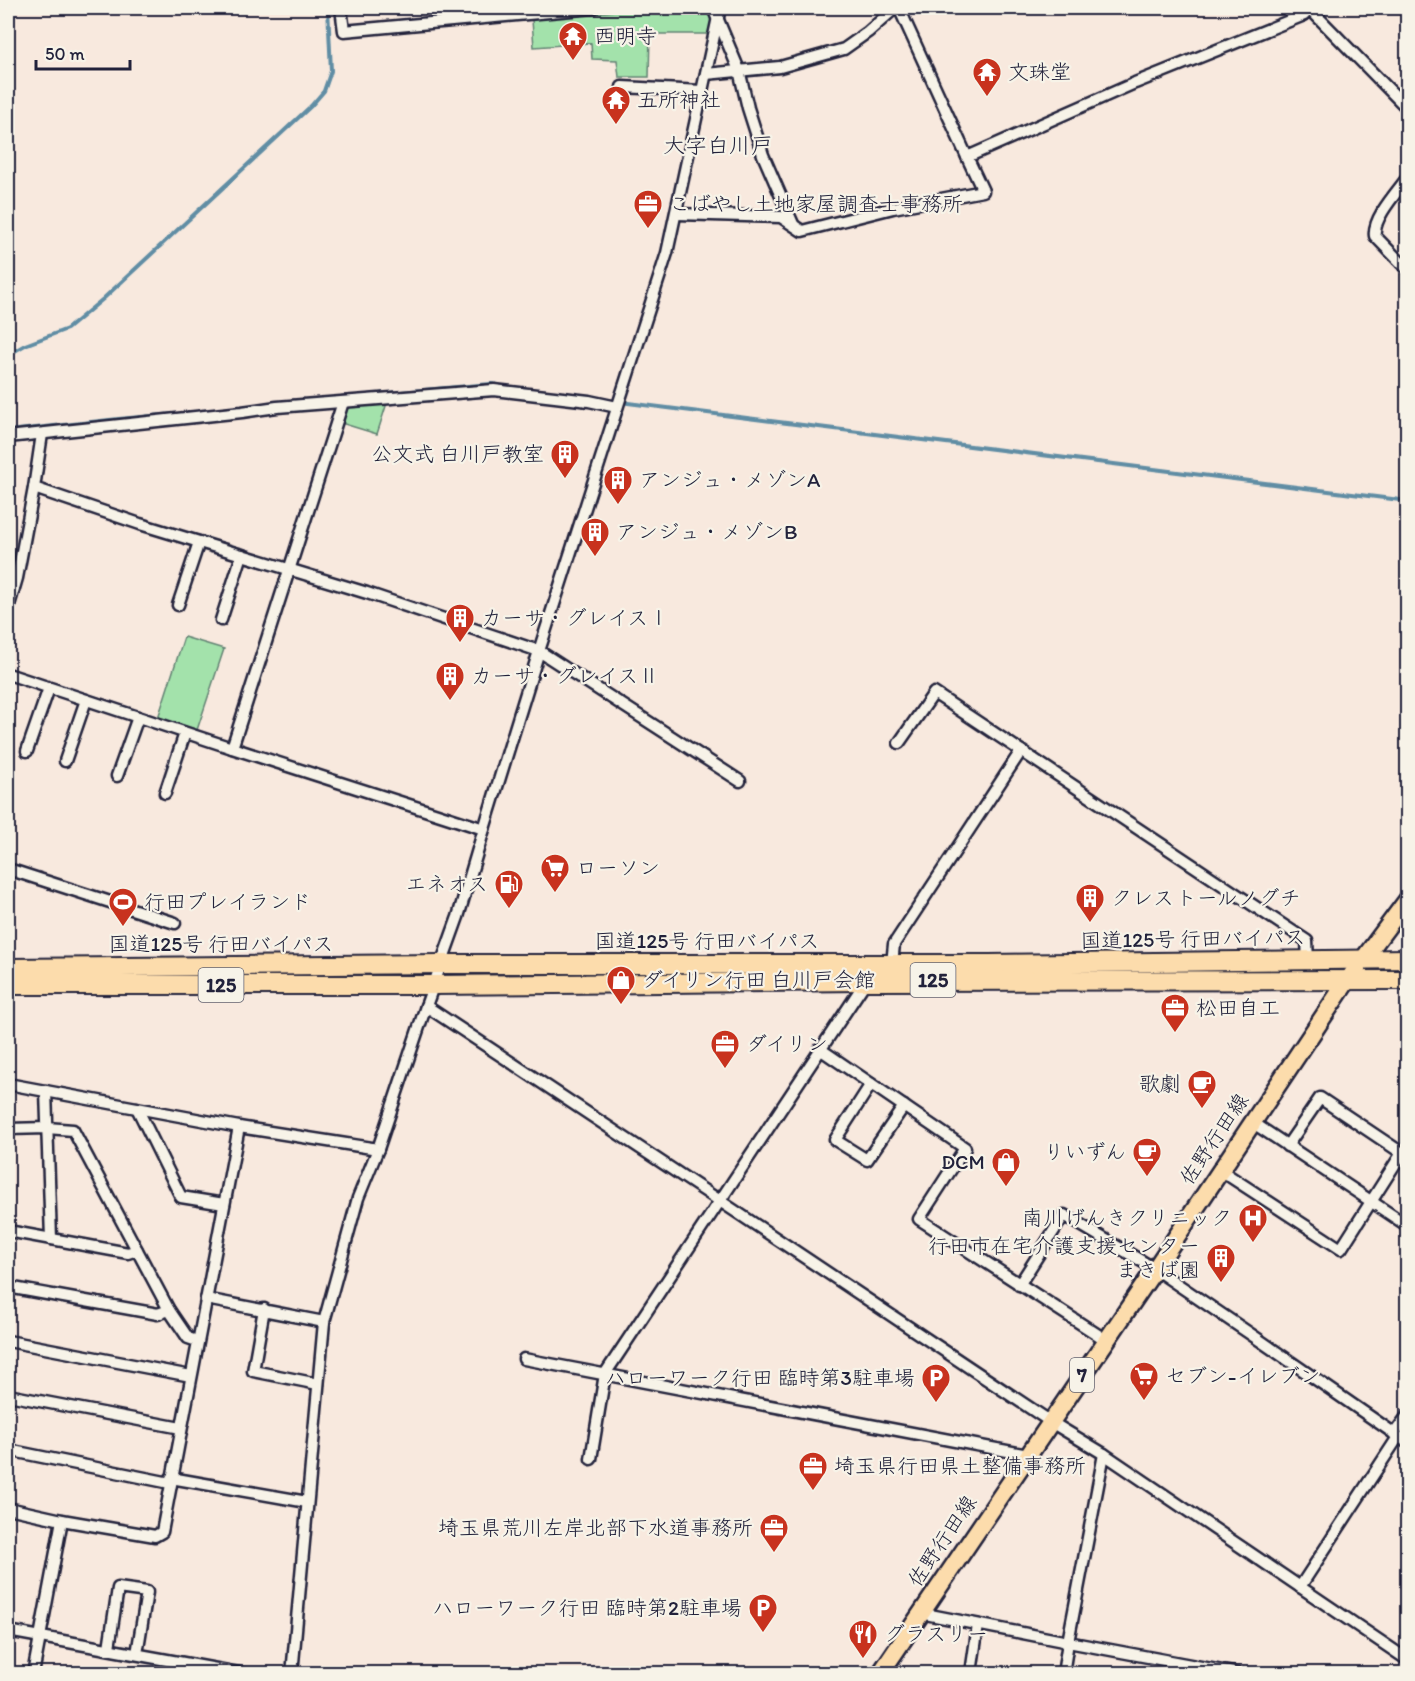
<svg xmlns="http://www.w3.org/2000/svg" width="1415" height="1681" font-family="Itim,'Klee One',sans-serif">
<rect width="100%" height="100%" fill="#f8e9de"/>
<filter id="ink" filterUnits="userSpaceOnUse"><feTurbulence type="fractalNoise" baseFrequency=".0167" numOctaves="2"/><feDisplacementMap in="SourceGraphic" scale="12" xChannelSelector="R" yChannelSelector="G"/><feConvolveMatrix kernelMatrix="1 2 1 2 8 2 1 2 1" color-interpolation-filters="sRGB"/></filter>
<g filter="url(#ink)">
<g fill="#a3e2ab" stroke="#628273" stroke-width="1.5">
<path d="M643 8H708L714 22 709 34H650L649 77H619L617 60 592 59 591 43 534 47 532 20Z"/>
<path d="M384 401 386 406 377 434 341 423 346 405Z"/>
<path d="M184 637 224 649 197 730 158 718Z"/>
</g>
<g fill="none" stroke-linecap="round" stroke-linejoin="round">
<g stroke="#608da4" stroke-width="4">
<path d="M8 355 25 345 67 329 103 299 311 106 324 91 331 71 328 8"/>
<path d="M378 394 491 384 499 385"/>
<path d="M620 402 1408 501"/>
<path d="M8 431 119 419 174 414"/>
<path d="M8 939 12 949"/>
</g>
<g stroke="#22223b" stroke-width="15">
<g id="street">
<path d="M341 8 344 31 594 8"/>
<path d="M713 8 739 70 748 108 763 155 793 224"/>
<path d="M899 8 967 157 1135 83 1304 15 1310 9"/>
<path d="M1309 8 1408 109"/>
<path d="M706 74 780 67 844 49 868 32 895 8"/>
<path d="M622 87 702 91"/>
<path d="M1408 177C1397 192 1372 219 1375 236L1408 270"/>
<path d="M677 214 781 217 802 231 893 208 983 191 967 157"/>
<path d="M343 402 232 748 484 829"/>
<path d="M42 434 34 488 140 524 367 593 539 651 740 781"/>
<path d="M8 437 242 412 277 407 494 390 589 401 617 407"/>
<path d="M178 605 199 542"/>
<path d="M8 609 17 578 34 488"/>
<path d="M221 620 242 555"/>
<path d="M8 674 232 748"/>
<path d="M899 743 934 693 1307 941 1308 960"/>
<path d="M27 751 49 688"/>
<path d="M65 761 86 700"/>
<path d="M117 776 138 717"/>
<path d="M165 793 185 733"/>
<path d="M8 869 175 923"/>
<path d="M892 964 894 944 1021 751"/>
<path d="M426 1006 720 1201 1051 1422 1104 1454 1408 1660"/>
<path d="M820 1049 965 1148 919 1219 1106 1340"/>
<path d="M8 1084 239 1127 378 1149"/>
<path d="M871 1084 835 1140 867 1160 904 1106"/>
<path d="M46 1091 51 1239"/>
<path d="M137 1108 181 1197 224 1204"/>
<path d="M1252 1122 1408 1226"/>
<path d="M8 1129 47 1128 73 1130 169 1310 188 1338 197 1341"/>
<path d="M1220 1170 1341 1249 1402 1153 1320 1098 1287 1146"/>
<path d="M8 1231 128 1253 137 1250"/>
<path d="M1019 1285 1064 1215 1155 1269 1252 1335 1408 1443"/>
<path d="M8 1287 158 1314 169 1310"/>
<path d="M206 1299 324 1322"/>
<path d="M264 1309 253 1371 318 1384"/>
<path d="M8 1341 191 1376"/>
<path d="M524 1359 1028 1455"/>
<path d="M8 1395 181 1428"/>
<path d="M1394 1434 1408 1415"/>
<path d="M8 1450 170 1483"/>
<path d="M1104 1454 1068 1642 1239 1674"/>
<path d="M591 1459 605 1374 866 981"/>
<path d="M171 1478 307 1502"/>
<path d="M8 1508 62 1520 155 1536 162 1532 239 1127"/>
<path d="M1300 1587 1398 1437"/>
<path d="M920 1613 1068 1642 1063 1674"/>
<path d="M8 1631 244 1674"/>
<path d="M109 1648 118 1588 147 1592 137 1654"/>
<path d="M33 1674 62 1520"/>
<path d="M292 1674 324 1322 358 1198 378 1149 426 1006 458 917 484 829 539 651 667 253 720 8"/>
<path d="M972 1674 971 1673 978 1625"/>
</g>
</g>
<g stroke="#22223b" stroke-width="21">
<path id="primary" d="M880 1674 1155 1269 1347 981 1408 899"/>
</g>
<g stroke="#22223b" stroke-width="22">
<g id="highway">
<path d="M8 968 441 964H989L1408 959"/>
<path d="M8 985H434L866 981 1408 980"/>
</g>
</g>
<use href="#street" stroke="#f7f3e8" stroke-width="10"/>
<use href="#primary" stroke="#fcdcac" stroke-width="16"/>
<use href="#highway" stroke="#fcdcac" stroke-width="18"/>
</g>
</g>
<defs>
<g id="temple-pin" transform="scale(1.5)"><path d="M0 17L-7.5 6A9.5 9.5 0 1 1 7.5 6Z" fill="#c8321e" stroke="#f7f3e8"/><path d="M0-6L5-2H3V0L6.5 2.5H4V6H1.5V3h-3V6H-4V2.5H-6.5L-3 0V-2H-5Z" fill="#fff"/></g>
<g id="office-pin" transform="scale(1.5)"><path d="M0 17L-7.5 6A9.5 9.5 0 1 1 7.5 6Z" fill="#c8321e" stroke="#f7f3e8"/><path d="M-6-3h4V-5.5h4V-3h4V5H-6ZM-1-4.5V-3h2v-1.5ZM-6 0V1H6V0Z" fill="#fff"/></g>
<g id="building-pin" transform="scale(1.5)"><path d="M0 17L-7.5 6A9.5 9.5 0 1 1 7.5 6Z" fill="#c8321e" stroke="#f7f3e8"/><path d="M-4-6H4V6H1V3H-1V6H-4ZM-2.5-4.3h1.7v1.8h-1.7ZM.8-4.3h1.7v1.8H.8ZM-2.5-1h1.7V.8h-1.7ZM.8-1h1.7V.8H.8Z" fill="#fff"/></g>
<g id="supermarket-pin" transform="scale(1.5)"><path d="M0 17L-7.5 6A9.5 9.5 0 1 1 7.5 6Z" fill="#c8321e" stroke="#f7f3e8"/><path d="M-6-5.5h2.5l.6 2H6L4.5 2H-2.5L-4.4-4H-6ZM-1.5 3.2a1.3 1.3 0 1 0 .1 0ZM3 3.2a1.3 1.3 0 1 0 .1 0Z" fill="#fff"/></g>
<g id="fuel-pin" transform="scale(1.5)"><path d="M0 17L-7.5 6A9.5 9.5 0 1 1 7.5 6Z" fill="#c8321e" stroke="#f7f3e8"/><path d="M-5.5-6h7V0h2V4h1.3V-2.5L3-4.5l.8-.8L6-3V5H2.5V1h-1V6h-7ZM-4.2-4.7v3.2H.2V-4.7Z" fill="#fff"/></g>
<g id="stadium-pin" transform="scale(1.5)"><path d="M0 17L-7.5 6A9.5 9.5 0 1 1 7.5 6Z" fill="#c8321e" stroke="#f7f3e8"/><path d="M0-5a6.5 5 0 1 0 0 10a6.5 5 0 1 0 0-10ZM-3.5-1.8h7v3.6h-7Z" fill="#fff"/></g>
<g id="shop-pin" transform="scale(1.5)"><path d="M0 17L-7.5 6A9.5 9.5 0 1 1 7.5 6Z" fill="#c8321e" stroke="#f7f3e8"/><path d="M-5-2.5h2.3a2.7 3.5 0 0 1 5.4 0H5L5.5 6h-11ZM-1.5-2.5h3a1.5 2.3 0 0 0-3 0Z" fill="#fff"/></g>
<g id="cafe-pin" transform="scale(1.5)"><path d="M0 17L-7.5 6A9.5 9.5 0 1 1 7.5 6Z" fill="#c8321e" stroke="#f7f3e8"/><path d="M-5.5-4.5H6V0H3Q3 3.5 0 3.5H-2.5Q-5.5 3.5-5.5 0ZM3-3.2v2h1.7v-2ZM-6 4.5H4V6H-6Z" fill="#fff"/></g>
<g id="hospital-pin" transform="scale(1.5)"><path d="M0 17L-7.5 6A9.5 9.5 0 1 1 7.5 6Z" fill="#c8321e" stroke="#f7f3e8"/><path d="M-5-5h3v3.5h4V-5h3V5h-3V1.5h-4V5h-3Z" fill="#fff"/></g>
<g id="parking-pin" transform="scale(1.5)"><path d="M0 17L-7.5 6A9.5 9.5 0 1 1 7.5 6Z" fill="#c8321e" stroke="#f7f3e8"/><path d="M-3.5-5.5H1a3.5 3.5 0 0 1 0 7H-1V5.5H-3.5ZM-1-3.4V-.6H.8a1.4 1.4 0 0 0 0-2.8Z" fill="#fff"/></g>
<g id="restaurant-pin" transform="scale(1.5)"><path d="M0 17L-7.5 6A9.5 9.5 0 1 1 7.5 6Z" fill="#c8321e" stroke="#f7f3e8"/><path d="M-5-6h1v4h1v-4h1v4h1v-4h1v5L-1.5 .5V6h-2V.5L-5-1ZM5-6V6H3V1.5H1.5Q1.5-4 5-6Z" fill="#fff"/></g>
</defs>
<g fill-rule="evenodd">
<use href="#temple-pin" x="573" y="36"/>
<use href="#temple-pin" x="987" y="72"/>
<use href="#temple-pin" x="616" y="100"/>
<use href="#office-pin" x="648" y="204"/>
<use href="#building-pin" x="565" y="454"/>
<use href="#building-pin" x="618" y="480"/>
<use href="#building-pin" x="595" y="532"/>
<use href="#building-pin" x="460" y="618"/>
<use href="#building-pin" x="450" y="676"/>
<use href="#supermarket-pin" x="555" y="868"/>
<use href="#fuel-pin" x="509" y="884"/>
<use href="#building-pin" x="1090" y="898"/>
<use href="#stadium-pin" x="123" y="902"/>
<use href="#shop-pin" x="621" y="980"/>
<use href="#office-pin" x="1175" y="1008"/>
<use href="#office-pin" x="725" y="1044"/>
<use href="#cafe-pin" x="1202" y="1084"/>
<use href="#cafe-pin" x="1147" y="1152"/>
<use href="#shop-pin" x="1006" y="1162"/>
<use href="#hospital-pin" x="1253" y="1218"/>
<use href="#building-pin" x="1221" y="1258"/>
<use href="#supermarket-pin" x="1144" y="1376"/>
<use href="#parking-pin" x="936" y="1378"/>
<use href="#office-pin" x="813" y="1466"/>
<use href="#office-pin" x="774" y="1528"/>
<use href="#parking-pin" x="763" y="1608"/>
<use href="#restaurant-pin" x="863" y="1634"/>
</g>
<g text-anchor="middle" stroke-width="4.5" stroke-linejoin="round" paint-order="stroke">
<g fill="#f7f3e8" stroke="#62616f" stroke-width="1.5">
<rect x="910.5" y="963" width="45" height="34" rx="4.5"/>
<rect x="198.5" y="968" width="45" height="34" rx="4.5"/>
<rect x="1070" y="1358" width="24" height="34" rx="4.5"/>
</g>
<g font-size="20" font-weight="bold" fill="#22223b">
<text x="933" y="987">125</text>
<text x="221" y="992">125</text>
<text x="1082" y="1382">7</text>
</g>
<g font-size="21" fill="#22223b" stroke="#f7f3e8" text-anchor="start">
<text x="594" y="43">西明寺</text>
<text x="1008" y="79">文珠堂</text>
<text x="637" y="107">五所神社</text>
<text x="669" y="211">こばやし土地家屋調査士事務所</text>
<text x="544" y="461" text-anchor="end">公文式 白川戸教室</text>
<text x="639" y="487">アンジュ・メゾンA</text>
<text x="616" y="539">アンジュ・メゾンB</text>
<text x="481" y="625">カーサ・グレイスⅠ</text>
<text x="471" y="683">カーサ・グレイスⅡ</text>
<text x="576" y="875">ローソン</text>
<text x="488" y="891" text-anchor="end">エネオス</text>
<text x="1111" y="905">クレストールノグチ</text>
<text x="144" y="909">行田プレイランド</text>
<text x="642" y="987">ダイリン行田 白川戸会館</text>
<text x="1196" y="1015">松田自工</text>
<text x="746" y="1051">ダイリン</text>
<text x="1181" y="1091" text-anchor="end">歌劇</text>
<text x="1126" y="1159" text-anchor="end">りいずん</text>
<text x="985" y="1169" text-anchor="end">DCM</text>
<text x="1232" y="1225" text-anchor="end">南川げんきクリニック</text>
<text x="1200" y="1253" text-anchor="end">行田市在宅介護支援センター<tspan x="1200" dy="24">まきば園</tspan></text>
<text x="1165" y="1383">セブン-イレブン</text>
<text x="915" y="1385" text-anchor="end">ハローワーク行田 臨時第3駐車場</text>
<text x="834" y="1473">埼玉県行田県土整備事務所</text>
<text x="753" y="1535" text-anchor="end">埼玉県荒川左岸北部下水道事務所</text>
<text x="742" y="1615" text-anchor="end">ハローワーク行田 臨時第2駐車場</text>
<text x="884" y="1641">グラスリー</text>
</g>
<g font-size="21" fill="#22223b" stroke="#f7f3e8">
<text transform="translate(1193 939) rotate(-1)" y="7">国道125号 行田バイパス</text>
<text x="707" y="948">国道125号 行田バイパス</text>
<text x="221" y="951">国道125号 行田バイパス</text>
<text transform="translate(1214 1139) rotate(-56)" y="7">佐野行田線</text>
<text transform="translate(942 1541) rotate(-56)" y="7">佐野行田線</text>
</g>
<g font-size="22" fill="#22223b" stroke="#f7f3e8">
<text x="718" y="153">大字白川戸</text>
</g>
</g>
<rect width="1415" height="1681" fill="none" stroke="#f7f3e8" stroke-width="30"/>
<rect x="15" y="15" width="1385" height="1651" fill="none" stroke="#22223b" stroke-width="2" filter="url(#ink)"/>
<path d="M36 60v9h94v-9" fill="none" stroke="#22223b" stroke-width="3"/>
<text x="45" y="60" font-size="18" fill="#22223b" stroke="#f7f3e8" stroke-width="4.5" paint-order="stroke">50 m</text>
</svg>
